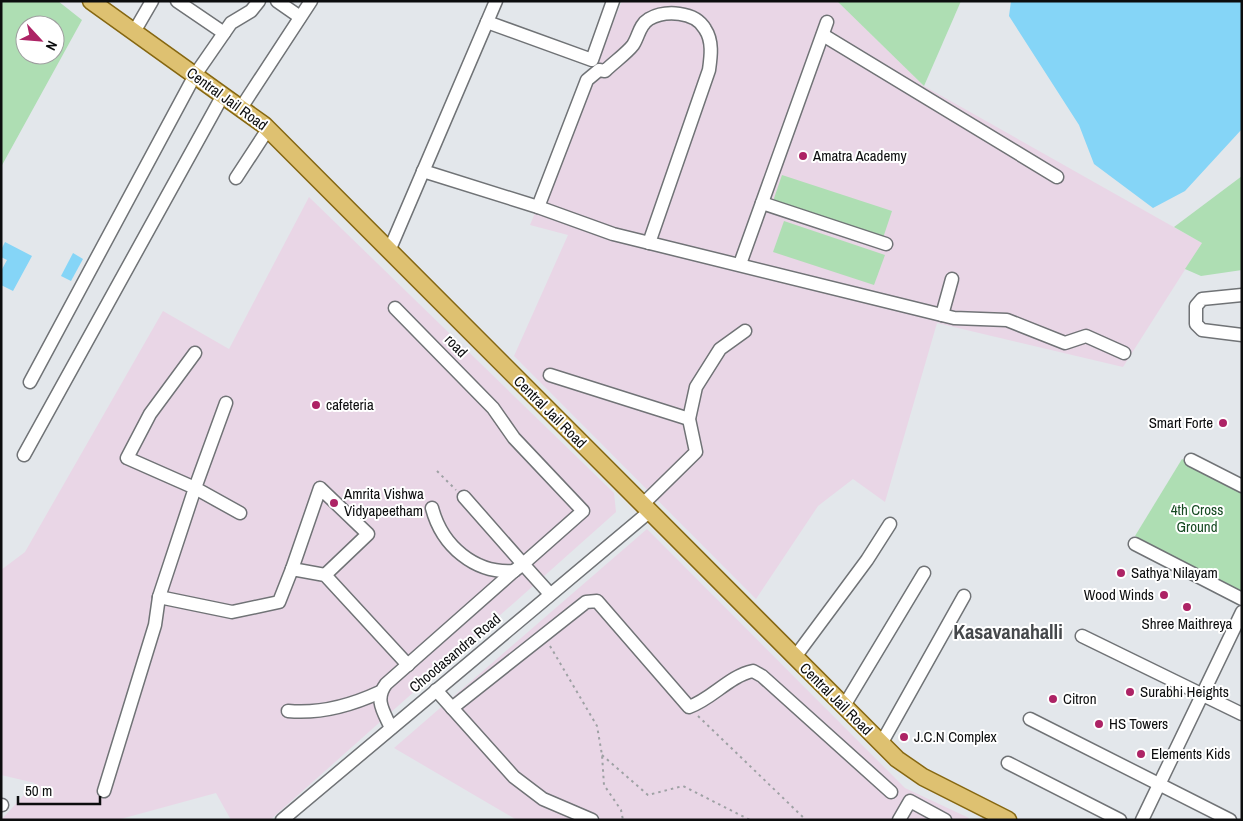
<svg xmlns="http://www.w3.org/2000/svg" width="1243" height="821" font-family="'Archivo Narrow',sans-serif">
<rect width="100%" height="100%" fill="#e3e7eb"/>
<g fill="#e9d6e6">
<path d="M622 1H837L924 86 1202 243 1123 367 937 323 885 502 853 479 818 506 756 599 514 356 568 235 530 225Z"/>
<path d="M309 197 614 493 616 512 270 820H231L216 793 117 820H1L35 783 1 775V570L25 552 163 311 229 349Z"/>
<path d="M647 529 905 788 969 818 968 820H517L394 748Z"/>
</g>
<g fill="#aedeb3" fill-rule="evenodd">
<path d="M1 1H58L82 20 1 167ZM25 25H55V55H25Z"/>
<path d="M837 1H961L924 86Z"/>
<path d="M782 175 892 211 882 241 772 204Z"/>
<path d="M1242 176V270L1201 276 1185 269 1202 243 1174 227Z"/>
<path d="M784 221 885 255 874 285 773 252Z"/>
<path d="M1182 459 1242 490V592L1135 536Z"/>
</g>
<g fill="#85d5f7">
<path d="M1011 1H1242V129L1185 191 1153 208 1094 164 1079 125 1009 16Z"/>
<path d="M5 242 32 256 13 291 1 285V271L7 260 1 257V250Z"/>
<path d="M73 253 83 259 71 281 61 276Z"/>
</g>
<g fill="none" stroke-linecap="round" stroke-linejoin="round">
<g stroke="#707376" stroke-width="15">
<g id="minor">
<path d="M177 1 224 33"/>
<path d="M277 1 300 17"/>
<path d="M487 22 592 60 613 1"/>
<path d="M134 32 152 1"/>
<path d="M823 35 1057 177"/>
<path d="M241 108 311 1"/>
<path d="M423 171 538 207 613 234 954 318 1007 320 1065 343 1086 336 1124 353"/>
<path d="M236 178 268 129"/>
<path d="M762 203 886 244"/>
<path d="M538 207 587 80 599 70 605 71C613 63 627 53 633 45 639 36 639 25 649 19 665 10 695 11 705 29 713 41 711 56 709 70L649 243"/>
<path d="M389 251 496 1"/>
<path d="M740 264 827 22"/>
<path d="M1242 295 1202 299 1196 306V324L1202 330 1242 335"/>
<path d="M395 308 493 408 514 438 583 511 523 564 464 497"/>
<path d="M942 315 952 279"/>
<path d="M195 353 150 414 127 458 195 488 159 597 232 612 279 602 292 569 325 575 408 665"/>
<path d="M550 375 689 419"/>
<path d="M30 382 195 75 231 23 251 11 259 1"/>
<path d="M226 403 195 488 240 513"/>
<path d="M24 455 223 95"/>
<path d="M1191 460 1242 486"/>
<path d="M642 505 696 452 689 419 696 387 720 349 745 331"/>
<path d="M432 508C442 546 475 574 514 571"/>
<path d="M1135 544 1242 599"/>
<path d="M292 569 320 488 368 534 325 575"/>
<path d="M1082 636 1242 714"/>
<path d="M795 657 867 560 890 524"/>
<path d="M436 690 514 777 543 799 592 820"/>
<path d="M844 706 924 573"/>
<path d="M452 708 586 602 597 601 689 707C712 699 729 676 753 671L762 676 891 792"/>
<path d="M288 711C319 714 352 705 380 692"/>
<path d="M1030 719 1230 820"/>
<path d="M391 728C384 712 374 700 386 684L514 571 523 564 550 594"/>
<path d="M881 744 964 596"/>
<path d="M1008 763 1120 820"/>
<path d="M104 791 155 625 159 597"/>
<path d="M1 805H2"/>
<path d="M282 820 649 512"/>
<path d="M899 820 910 801 945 820"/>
<path d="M1142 820 1242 612"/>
</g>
</g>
<g stroke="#866711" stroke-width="19">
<path id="major" d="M91 1 264 125 897 759 923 777 1008 820"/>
</g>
<g stroke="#9ea1a4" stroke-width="2" stroke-dasharray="2.5 4" stroke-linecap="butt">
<path d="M437 471 456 490"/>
<path d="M550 646 597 726 602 755 604 785 621 810 623 820"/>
<path d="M698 716 806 820"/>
<path d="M602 755 648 795 683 786 750 820"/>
</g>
<use href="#minor" stroke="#fff" stroke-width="12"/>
<use href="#major" stroke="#dec171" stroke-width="16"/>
</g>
<g fill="#ad2365" stroke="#fff" stroke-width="2">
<circle cx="803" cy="156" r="5"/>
<circle cx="316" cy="405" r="5"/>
<circle cx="1223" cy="423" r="5"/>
<circle cx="334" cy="503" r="5"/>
<circle cx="1121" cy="573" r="5"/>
<circle cx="1164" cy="595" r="5"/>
<circle cx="1187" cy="607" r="5"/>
<circle cx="1130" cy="692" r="5"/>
<circle cx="1053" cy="699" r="5"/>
<circle cx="1099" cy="724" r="5"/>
<circle cx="904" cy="737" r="5"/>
<circle cx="1141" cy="754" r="5"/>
</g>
<g text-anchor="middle" stroke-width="4" stroke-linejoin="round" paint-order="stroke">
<g font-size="15" fill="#0c0d0e" stroke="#fff">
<text transform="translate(227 99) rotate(36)" y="5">Central Jail Road</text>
<text transform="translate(456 346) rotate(46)" y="5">road</text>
<text transform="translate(550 412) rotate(45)" y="5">Central Jail Road</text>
<text transform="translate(455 653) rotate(-40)" y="5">Choodasandra Road</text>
<text transform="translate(836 699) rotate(45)" y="5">Central Jail Road</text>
</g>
<g font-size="15" fill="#0c0d0e" stroke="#fff" text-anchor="start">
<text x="813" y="161">Amatra Academy</text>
<text x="326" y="410">cafeteria</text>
<text x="1213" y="428" text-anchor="end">Smart Forte</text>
<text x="344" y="499">Amrita Vishwa<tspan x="344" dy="17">Vidyapeetham</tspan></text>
<text x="1131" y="578">Sathya Nilayam</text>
<text x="1154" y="600" text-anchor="end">Wood Winds</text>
<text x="1187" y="629" text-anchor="middle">Shree Maithreya</text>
<text x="1140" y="697">Surabhi Heights</text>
<text x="1063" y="704">Citron</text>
<text x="1109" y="729">HS Towers</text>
<text x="914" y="742">J.C.N Complex</text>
<text x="1151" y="759">Elements Kids</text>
</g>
<g font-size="15" fill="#154a21" stroke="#fff">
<text x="1197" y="515">4th Cross<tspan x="1197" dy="17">Ground</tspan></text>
</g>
<g font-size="20" font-weight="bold" fill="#45484b" stroke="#fff">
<text x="1008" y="639">Kasavanahalli</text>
</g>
</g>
<rect width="1243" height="821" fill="none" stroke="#0c0d0e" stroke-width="5"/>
<g transform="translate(40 40) rotate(116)"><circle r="24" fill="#ffffff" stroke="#9e9e9f"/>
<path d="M0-4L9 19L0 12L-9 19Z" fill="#ad2365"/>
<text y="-8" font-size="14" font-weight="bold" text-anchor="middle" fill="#0c0d0e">N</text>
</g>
<path d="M18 796v8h82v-8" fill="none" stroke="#0c0d0e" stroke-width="2.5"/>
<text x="25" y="796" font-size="15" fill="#0c0d0e" stroke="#ffffff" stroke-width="4" paint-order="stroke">50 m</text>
</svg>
